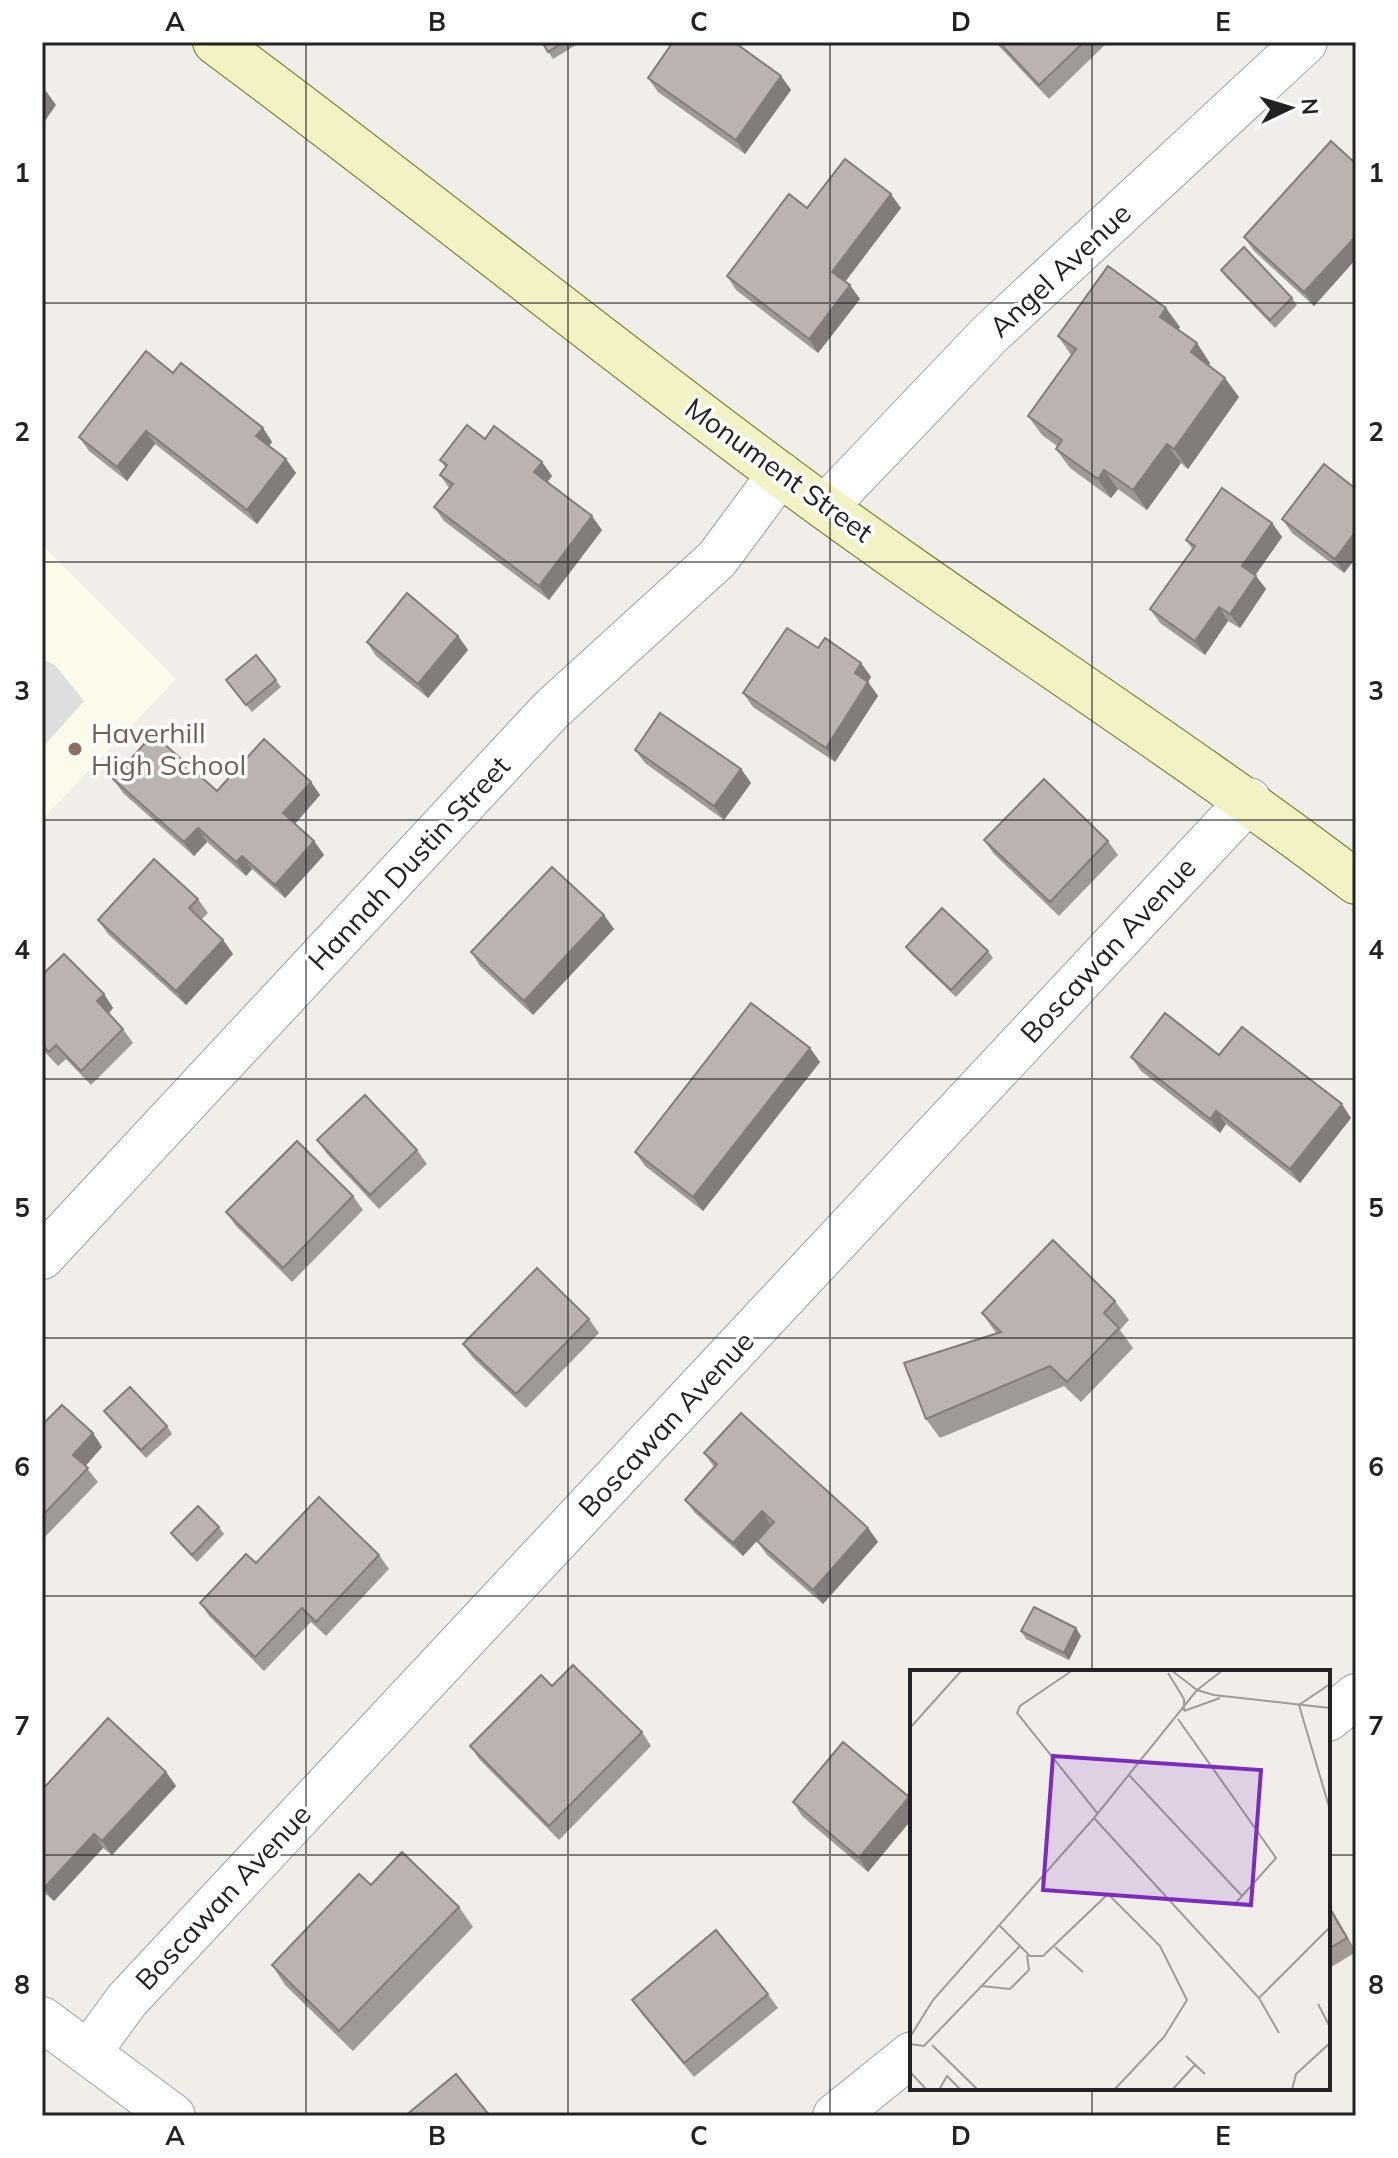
<svg xmlns="http://www.w3.org/2000/svg" width="1398" height="2158" font-family="Mulish,sans-serif">
<rect width="100%" height="100%" fill="#f1eeea"/>
<path fill="#fcfae8" d="M42 545 176 679 42 820Z"/>
<path fill="#dedede" d="M42 659 55 665 84 701 42 748Z"/>
<g fill="none" stroke-linecap="round" stroke-linejoin="round">
<g stroke="#9f9f9f" stroke-width="46">
<g id="street">
<path d="M825 507 990 334 1305 42"/>
<path d="M42 1257 551 710 717 559 780 474"/>
<path d="M1328 1719 1356 1696"/>
<path d="M42 2019 173 2116"/>
<path d="M89 2052 127 2000 1249 800"/>
<path d="M835 2116 912 2054"/>
</g>
</g>
<g stroke="#6b6f13" stroke-width="46">
<path id="secondary" d="M215 42C405 183 590 333 781 475 969 615 1169 740 1356 882"/>
</g>
<use href="#street" stroke="#fff" stroke-width="44"/>
<use href="#secondary" stroke="#f3f2c5" stroke-width="44"/>
</g>
<g fill="#a09a97">
<path d="M542 42H581L553 59Z"/>
<path d="M995 42H1108L1049 99Z"/>
<path d="M781 76 791 90 745 154 658 92 648 78Z"/>
<path d="M1356 164V259L1314 306 1254 251 1244 237Z"/>
<path d="M807 208H901L845 281 860 299 818 353 736 290 727 276Z"/>
<path d="M1221 270 1292 298 1297 305 1275 328 1226 277Z"/>
<path d="M1180 327 1178 330 1210 363 1209 365 1239 397 1188 469 1181 463 1147 510 1118 489 1111 498 1070 468 1056 449 1057 446 1042 435 1028 416 1071 355 1058 336Z"/>
<path d="M173 373 263 428 272 442 269 446 286 459 296 473 257 524 155 444 127 481 89 451 79 437Z"/>
<path d="M485 439 542 462 552 476 547 482 602 530 549 600 444 521 434 507 449 488 440 475 446 468 440 460Z"/>
<path d="M1356 489V558L1344 573 1292 533 1282 519Z"/>
<path d="M1272 523 1282 537 1255 575 1266 589 1240 628 1228 621 1205 655 1160 623 1150 609 1193 550 1186 540Z"/>
<path d="M458 636 468 650 428 698 376 656 367 642Z"/>
<path d="M818 648 861 663 871 677 868 682 878 696 835 762 753 707 743 693Z"/>
<path d="M226 680H276L281 687 252 712Z"/>
<path d="M635 750 741 769 751 783 724 820 645 763Z"/>
<path d="M113 779 217 791 311 782 320 795 295 824 314 841 324 855 285 898 252 869 246 876 207 842 194 856 123 793Z"/>
<path d="M984 840 1108 841 1118 855 1059 916 994 854Z"/>
<path d="M198 899 208 913 201 920 223 940 233 954 186 1005 108 934 98 920Z"/>
<path d="M604 915 614 929 533 1015 480 966 471 952Z"/>
<path d="M906 947 988 951 993 958 956 997 911 954Z"/>
<path d="M42 975 104 994 113 1008 109 1013 123 1029 133 1043 91 1085 66 1059 58 1066 42 1049Z"/>
<path d="M810 1048 820 1062 703 1211 645 1166 635 1152Z"/>
<path d="M1219 1055 1351 1118 1300 1183 1226 1124 1220 1133 1141 1071 1131 1057Z"/>
<path d="M317 1140 417 1150 427 1164 379 1209 327 1154Z"/>
<path d="M353 1196 363 1210 292 1282 236 1226 226 1212Z"/>
<path d="M1115 1301 1129 1320 1120 1330 1133 1348 1081 1402 1064 1386 940 1438 926 1419 996 1333 982 1313Z"/>
<path d="M589 1319 599 1333 526 1408 473 1358 463 1344Z"/>
<path d="M104 1411 167 1426 172 1434 146 1458 109 1418Z"/>
<path d="M42 1425 93 1433 102 1447 85 1466 98 1482 42 1540Z"/>
<path d="M704 1453 868 1528 878 1542 823 1604 767 1555 757 1541 743 1556 695 1513 685 1500 714 1467Z"/>
<path d="M219 1527 224 1534 197 1562 176 1540 171 1533Z"/>
<path d="M379 1555 389 1569 326 1636 311 1622 264 1671 210 1617 200 1603 256 1563Z"/>
<path d="M1021 1631 1081 1636 1069 1660 1026 1639Z"/>
<path d="M642 1732 651 1746 559 1840 480 1760 470 1746Z"/>
<path d="M166 1772 176 1786 112 1855 103 1848 54 1901 42 1891V1790Z"/>
<path d="M909 1797 912 1802V1819L868 1872 802 1816 793 1802Z"/>
<path d="M371 1885 459 1907 473 1927 353 2051 285 1985 272 1965Z"/>
<path d="M1328 1903 1356 1952 1328 1969Z"/>
<path d="M768 1994 778 2008 694 2077 642 2014 632 2000Z"/>
</g>
<g fill="#827d7b">
<path d="M781 76 791 90 745 154 736 140Z"/>
<path d="M46 91 56 105 42 125V97Z"/>
<path d="M891 194 901 208 842 286 832 272Z"/>
<path d="M1355 235 1356 259 1314 306 1304 292Z"/>
<path d="M850 285 860 299 818 353 809 339Z"/>
<path d="M1166 308 1180 327 1174 336 1160 317Z"/>
<path d="M1197 343 1210 363 1205 372 1191 352Z"/>
<path d="M1225 378 1239 397 1188 469 1174 449Z"/>
<path d="M263 428 272 442 266 450 256 436Z"/>
<path d="M146 431 155 444 127 481 117 467Z"/>
<path d="M1167 444 1181 463 1147 510 1133 490Z"/>
<path d="M286 459 296 473 257 524 247 510Z"/>
<path d="M542 462 552 476 544 486 534 472Z"/>
<path d="M1104 470 1118 489 1111 498 1098 479Z"/>
<path d="M592 516 602 530 549 600 539 586Z"/>
<path d="M1272 523 1282 537 1252 580 1242 566Z"/>
<path d="M1356 531V558L1344 573 1335 559Z"/>
<path d="M1256 576 1266 589 1240 628 1230 614Z"/>
<path d="M1219 607 1228 621 1205 655 1195 641Z"/>
<path d="M458 636 468 650 428 698 418 684Z"/>
<path d="M861 663 871 677 865 687 855 673Z"/>
<path d="M868 682 878 696 835 762 826 748Z"/>
<path d="M741 769 751 783 724 820 714 806Z"/>
<path d="M311 782 320 795 292 827 283 813Z"/>
<path d="M198 828 207 842 194 856 184 842Z"/>
<path d="M314 841 324 855 285 898 275 885Z"/>
<path d="M242 856 252 869 246 876 236 862Z"/>
<path d="M604 915 614 929 533 1015 524 1001Z"/>
<path d="M223 940 233 954 186 1005 176 991Z"/>
<path d="M104 994 113 1008 107 1015 97 1001Z"/>
<path d="M810 1048 820 1062 703 1211 693 1197Z"/>
<path d="M1342 1104 1351 1118 1300 1183 1290 1169Z"/>
<path d="M1216 1111 1226 1124 1220 1133 1210 1119Z"/>
<path d="M93 1433 102 1447 83 1469 73 1455Z"/>
<path d="M762 1511 771 1525 743 1556 733 1543Z"/>
<path d="M868 1528 878 1542 823 1604 813 1590Z"/>
<path d="M1076 1628 1081 1636 1069 1660 1064 1653Z"/>
<path d="M166 1772 176 1786 112 1855 102 1841Z"/>
<path d="M909 1797 912 1802V1819L868 1872 859 1858Z"/>
<path d="M94 1834 103 1848 54 1901 44 1888Z"/>
<path d="M1328 1903 1356 1952 1347 1938 1328 1906Z"/>
</g>
<g fill="#bab3b0" stroke="#827d7b" stroke-width="2">
<path d="M542 42H564L548 52Z"/>
<path d="M673 42H734L781 76 736 140 648 78Z"/>
<path d="M999 42H1084L1039 85Z"/>
<path d="M1331 141 1356 164V236L1304 292 1244 237Z"/>
<path d="M845 159 891 194 832 272 850 285 809 339 727 276 789 194 807 208Z"/>
<path d="M1244 247 1292 298 1270 320 1221 270Z"/>
<path d="M1108 266 1166 308 1160 317 1197 343 1191 352 1225 378 1174 449 1167 444 1133 490 1104 470 1098 479 1056 449 1062 440 1028 416 1076 349 1058 336Z"/>
<path d="M146 351 173 373 181 363 263 428 256 436 286 459 247 510 146 431 117 467 79 437Z"/>
<path d="M467 425 485 439 494 426 542 462 534 472 592 516 539 586 434 507 453 484 440 475 447 465 440 460Z"/>
<path d="M1324 464 1356 489V531L1335 559 1282 519Z"/>
<path d="M1222 488 1272 523 1242 566 1256 576 1230 614 1219 607 1195 641 1150 609 1195 546 1186 540Z"/>
<path d="M407 593 458 636 418 684 367 642Z"/>
<path d="M787 628 818 648 825 638 861 663 855 673 868 682 826 748 743 693Z"/>
<path d="M256 655 276 680 246 705 226 680Z"/>
<path d="M660 713 741 769 714 806 635 750Z"/>
<path d="M153 734 217 791 264 739 311 782 283 813 314 841 275 885 242 856 236 862 198 828 184 842 113 779Z"/>
<path d="M1044 779 1108 841 1050 902 984 840Z"/>
<path d="M154 859 198 899 189 908 223 940 176 991 98 920Z"/>
<path d="M552 867 604 915 524 1001 471 952Z"/>
<path d="M942 908 988 951 951 990 906 947Z"/>
<path d="M64 954 104 994 97 1001 123 1029 81 1071 56 1045 49 1052 42 1045V975Z"/>
<path d="M751 1003 810 1048 693 1197 635 1152Z"/>
<path d="M1165 1013 1219 1055 1242 1027 1342 1104 1290 1169 1216 1111 1210 1119 1131 1057Z"/>
<path d="M365 1095 417 1150 370 1195 317 1140Z"/>
<path d="M297 1141 353 1196 283 1268 226 1212Z"/>
<path d="M1053 1240 1115 1301 1104 1313 1119 1328 1067 1382 1050 1366 926 1419 904 1363 1001 1332 982 1313Z"/>
<path d="M537 1268 589 1319 516 1394 463 1344Z"/>
<path d="M130 1387 167 1426 141 1450 104 1411Z"/>
<path d="M62 1405 93 1433 73 1455 88 1468 42 1516V1425Z"/>
<path d="M741 1413 868 1528 813 1590 757 1541 774 1522 762 1511 733 1543 685 1500 717 1464 704 1453Z"/>
<path d="M319 1497 379 1555 316 1622 302 1608 255 1657 200 1603 246 1554 256 1563Z"/>
<path d="M198 1506 219 1527 192 1555 171 1533Z"/>
<path d="M1034 1607 1076 1628 1064 1653 1021 1631Z"/>
<path d="M573 1665 642 1732 549 1826 470 1746 541 1675 552 1686Z"/>
<path d="M108 1718 166 1772 102 1841 94 1834 44 1888 42 1886V1790Z"/>
<path d="M843 1742 909 1797 859 1858 793 1802Z"/>
<path d="M402 1852 459 1907 339 2031 272 1965 359 1874 371 1885Z"/>
<path d="M1328 1906 1347 1938 1328 1949Z"/>
<path d="M716 1930 768 1994 684 2063 632 2000Z"/>
<path d="M456 2074 490 2116H405Z"/>
</g>
<path fill="none" stroke="#222" stroke-width="2" stroke-opacity="0.55" d="M306 42V2116M568 42V2116M830 42V2116M1092 42V1672M42 303H1356M42 562H1356M42 820H1356M42 1079H1356M42 1338H1356M42 1596H1356M42 1855H912M1328 1855H1356M1092 2088V2116"/>
<circle fill="#8d6e63" stroke="#fff" stroke-width="3" cx="75" cy="749" r="8"/>
<g text-anchor="middle" stroke-width="7" stroke-linejoin="round" paint-order="stroke">
<g font-size="28" fill="#222" stroke="#fff">
<text transform="translate(1060 270) rotate(-43)" y="10">Angel Avenue</text>
<text transform="translate(779 470) rotate(36)" y="10">Monument Street</text>
<text transform="translate(409 863) rotate(-47)" y="10">Hannah Dustin Street</text>
<text transform="translate(1108 950) rotate(-47)" y="10">Boscawan Avenue</text>
<text transform="translate(666 1424) rotate(-47)" y="10">Boscawan Avenue</text>
<text transform="translate(223 1897) rotate(-47)" y="10">Boscawan Avenue</text>
</g>
<g font-size="28" fill="#785e54" stroke="#fff" text-anchor="start">
<text x="91" y="743">Haverhill<tspan x="91" dy="32">High School</tspan></text>
</g>
</g>
<g transform="translate(910 1670)">
<rect width="420" height="420" fill="#f1eeea"/>
<path fill="none" stroke="#9e9c9a" stroke-width="2" d="M163 0 110 36 107 43 188 144M261 0 287 20 304 25 420 38M258 3 274 29V41M420 14 389 35 420 140M287 20 313 0M274 41 310 28M268 49 366 188 324 235M0 58 52 0M219 105 332 226M184 148 349 328 369 363M90 256 120 286H133L198 224 250 276 277 330 254 367 204 420M145 277 173 302M72 316 100 319 119 300 117 285M349 328 420 257M408 334 420 357M0 367 23 330 184 148 287 20M0 374 14 376 110 276M22 375 68 420M276 386 295 404M0 402 17 420M29 420 37 406 51 420M262 420 285 395M382 420 386 404 420 373"/>
<path fill="#7b2cbf" fill-opacity="0.15" stroke="#7b2cbf" stroke-width="4" d="M143 86 351 100 341 235 133 220Z"/>
<rect width="420" height="420" fill="none" stroke="#222" stroke-width="4"/>
</g>
<rect width="1398" height="2158" fill="none" stroke="#ffffff" stroke-width="88"/>
<g transform="translate(1290 108) rotate(86)" stroke="#ffffff" stroke-width="6" paint-order="stroke">
<path d="M0-6L14 30L0 20L-14 30Z" fill="#222222"/>
<text y="-12" font-size="22" font-weight="bold" text-anchor="middle" fill="#222222">N</text>
</g>
<rect x="44" y="44" width="1310" height="2070" fill="none" stroke="#222" stroke-width="3"/>
<g font-size="26" text-anchor="middle" font-weight="bold" fill="#222">
<text x="175" y="31">A</text>
<text x="437" y="31">B</text>
<text x="699" y="31">C</text>
<text x="961" y="31">D</text>
<text x="1223" y="31">E</text>
<text x="22" y="182">1</text>
<text x="1376" y="182">1</text>
<text x="22" y="441">2</text>
<text x="1376" y="441">2</text>
<text x="22" y="700">3</text>
<text x="1376" y="700">3</text>
<text x="22" y="959">4</text>
<text x="1376" y="959">4</text>
<text x="22" y="1217">5</text>
<text x="1376" y="1217">5</text>
<text x="22" y="1476">6</text>
<text x="1376" y="1476">6</text>
<text x="22" y="1735">7</text>
<text x="1376" y="1735">7</text>
<text x="22" y="1994">8</text>
<text x="1376" y="1994">8</text>
<text x="175" y="2145">A</text>
<text x="437" y="2145">B</text>
<text x="699" y="2145">C</text>
<text x="961" y="2145">D</text>
<text x="1223" y="2145">E</text>
</g>
</svg>
